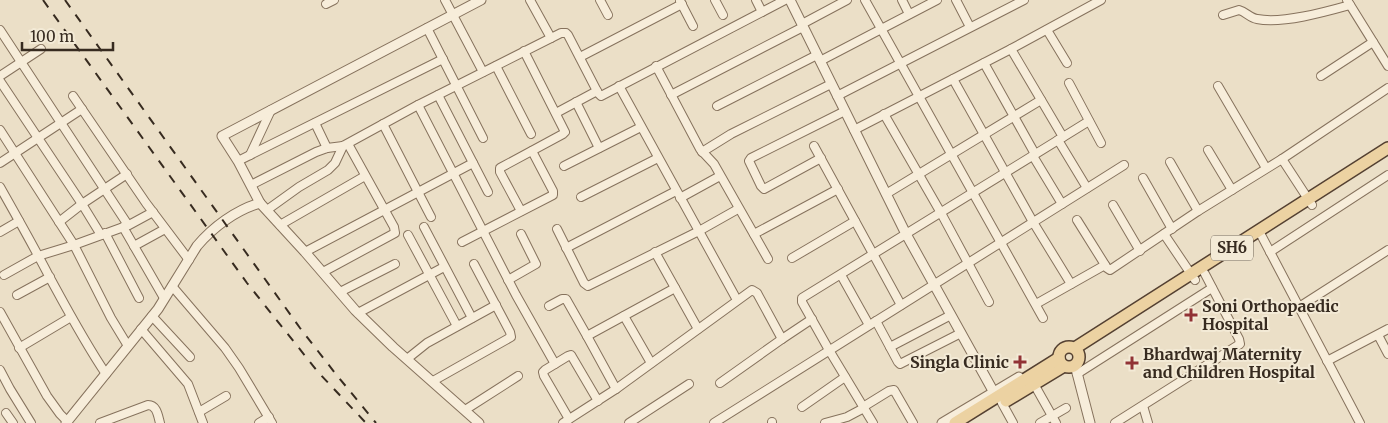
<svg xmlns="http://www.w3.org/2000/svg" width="1388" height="423" font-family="Merriweather,serif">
<rect width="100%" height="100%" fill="#ebdfc7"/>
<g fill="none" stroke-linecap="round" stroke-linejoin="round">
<g stroke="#86725d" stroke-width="10">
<g id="minor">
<path d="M445 0 483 72"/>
<path d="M530 0 551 38"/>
<path d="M600 0 608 15"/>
<path d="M715 0 723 15"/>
<path d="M756 0 762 12"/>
<path d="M865 0 1043 318"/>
<path d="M902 0 909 14"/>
<path d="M956 0 970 27"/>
<path d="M1347 0 1388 66"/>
<path d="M680 1 693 26"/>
<path d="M326 4 334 0"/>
<path d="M1223 15 1239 10C1246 12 1250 18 1257 19 1282 24 1325 12 1350 5"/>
<path d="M802 24 847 0"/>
<path d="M427 28 483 138"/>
<path d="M0 30 128 225"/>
<path d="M1047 30 1067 63"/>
<path d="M1011 49 1063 137"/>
<path d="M580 57 682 4"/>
<path d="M820 61 937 0"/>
<path d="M984 63 1035 154"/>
<path d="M496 66 531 134"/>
<path d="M656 66 700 149 714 164 768 259"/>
<path d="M0 76 41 49"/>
<path d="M1321 76 1373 42"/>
<path d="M953 79 1033 222 1071 284"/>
<path d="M0 81 82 204 101 235"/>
<path d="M1069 83 1101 143"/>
<path d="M619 86 737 300"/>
<path d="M1218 86 1266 168"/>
<path d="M438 95 488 192"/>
<path d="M671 95 803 27"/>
<path d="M73 96 146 203 189 260"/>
<path d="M837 96 1024 0"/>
<path d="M576 102 599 148"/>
<path d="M418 105 516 295 555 364"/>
<path d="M717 106 817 55"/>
<path d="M556 113 597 91"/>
<path d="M884 114 941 213 989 302"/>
<path d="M315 123 327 148"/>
<path d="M383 124 418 192 431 217"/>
<path d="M0 130 74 245 111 318 128 346"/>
<path d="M854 130 1011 49 1101 0"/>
<path d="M1058 140 1087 188"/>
<path d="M814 146 901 305"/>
<path d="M1208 150 1232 190"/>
<path d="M702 152 731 134 831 84"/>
<path d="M250 155 271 110"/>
<path d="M1033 156 1062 204"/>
<path d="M821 158 764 189 761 186 749 161 751 158 845 111"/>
<path d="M1282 159 1388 88"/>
<path d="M238 161 443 59"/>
<path d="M1170 162 1198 211"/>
<path d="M0 163 82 109"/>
<path d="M564 166 641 127"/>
<path d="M1143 178 1172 229"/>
<path d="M251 185 316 152 327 148 343 146 418 105 561 33H566L568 35 598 93 601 96 785 0"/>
<path d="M0 187C17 217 34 247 50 278 68 311 85 343 106 374"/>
<path d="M886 194 1041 100"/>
<path d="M581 197 658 158"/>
<path d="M680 198 720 176"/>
<path d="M1113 205 1140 251"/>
<path d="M267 210 299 187 328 170 335 163 343 146"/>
<path d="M521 211 500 172V168L563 134 565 132 524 51"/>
<path d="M1077 220 1107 268 1110 270 1198 211 1282 159 1312 205"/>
<path d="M59 222 82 204 127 174"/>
<path d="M280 225 365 176"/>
<path d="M123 227 164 298"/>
<path d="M424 227 472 318"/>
<path d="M557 229 584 283 588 286 699 231 738 209"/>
<path d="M1259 231 1360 423"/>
<path d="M0 232 19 221"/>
<path d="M105 233 139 298"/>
<path d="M754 234 838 189"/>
<path d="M1164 234 1195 280"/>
<path d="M408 235 457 326"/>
<path d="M462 242 553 195V191L532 151"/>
<path d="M134 246 165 229"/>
<path d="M566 248 676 191"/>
<path d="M305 252 473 163"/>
<path d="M655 252 698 329"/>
<path d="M1270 252 1388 175"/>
<path d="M792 258 855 221"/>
<path d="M323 272 395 233 394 227 348 144"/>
<path d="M4 275 38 256 74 245 129 225 153 212"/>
<path d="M841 275 869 325"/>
<path d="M508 280 536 264 521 234"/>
<path d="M172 286 225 348 239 368 272 423"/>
<path d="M340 292 395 264"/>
<path d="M17 295 50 277"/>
<path d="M1036 304 1105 265"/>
<path d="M549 306 562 299H566L587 336 616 389"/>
<path d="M1299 307 1388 250"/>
<path d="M0 312 47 396 60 414 67 421"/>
<path d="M358 313 444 267"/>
<path d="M152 316 190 357"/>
<path d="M624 316 651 363"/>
<path d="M876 321 898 362 900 364 961 333"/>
<path d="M141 329 188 384 203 423"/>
<path d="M1378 335 1388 354"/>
<path d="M587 336 675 288"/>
<path d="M890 347 951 315"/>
<path d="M19 348 71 317"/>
<path d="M407 359 427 343 496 305"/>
<path d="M1327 361 1388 329"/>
<path d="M0 370 10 389 31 423"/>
<path d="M1077 374 1212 288"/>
<path d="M433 381 511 337 510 332 474 264"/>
<path d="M720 383 782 339 812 319"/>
<path d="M1034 384 1056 423"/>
<path d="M1002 403 1013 423"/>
<path d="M1143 406 1148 423"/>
<path d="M802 407 845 377"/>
<path d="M863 407 889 391 894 390 913 423"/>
<path d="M465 410 518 376"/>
<path d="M199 412 226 396"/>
<path d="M6 413 13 423"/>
<path d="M569 419 544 376 543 372 545 370 568 356 571 355 598 401"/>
<path d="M772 422V423"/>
<path d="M100 423 148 405C157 405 158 416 160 423"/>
<path d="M259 423 269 417"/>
<path d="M563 423 616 389 752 290 757 293 782 339"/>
<path d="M629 423 689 384"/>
<path d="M714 423 1124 165"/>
<path d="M825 423 847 417 864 408"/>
<path d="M873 423 829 350 802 302V298L1089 121"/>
<path d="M1040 423 1066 408"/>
<path d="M1115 423 1240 344 1239 339 1205 274"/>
</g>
</g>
<g stroke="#86725d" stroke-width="11">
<g id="tertiary">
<path d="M790 0 906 234 997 398"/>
<path d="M260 203 238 161 222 136 481 0"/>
<path d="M1075 365 1090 423"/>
<path d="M66 423 158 309 197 246C213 227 236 210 260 203L305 252 355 310 393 347 479 423"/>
<path d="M942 423 1019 377"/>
</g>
</g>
<g stroke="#544031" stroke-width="14">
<g id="primary">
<circle cx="1069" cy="357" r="10"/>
<path d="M1075 348 1388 148"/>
<path d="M1006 401 1064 366"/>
<path d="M955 423 1059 358"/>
</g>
</g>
<use href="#minor" stroke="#f7edda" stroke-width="8"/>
<use href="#tertiary" stroke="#f7edda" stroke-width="9"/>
<use href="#primary" stroke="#ecd2a2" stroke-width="11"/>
<g stroke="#372b20" stroke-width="2" stroke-dasharray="9 9" stroke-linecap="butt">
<path d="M43 0 247 283 318 372 366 423"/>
<path d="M65 0 300 328 335 373 376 423"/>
</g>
</g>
<g fill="#913235" stroke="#f3ead6" stroke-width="2">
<path d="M1188.5 307.5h5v5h5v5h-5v5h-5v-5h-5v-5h5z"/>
<path d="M1017.5 354.5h5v5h5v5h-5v5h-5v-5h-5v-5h5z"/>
<path d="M1129.5 355.5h5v5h5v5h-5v5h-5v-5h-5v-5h5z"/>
</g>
<g text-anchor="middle" stroke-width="4" stroke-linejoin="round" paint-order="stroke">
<rect fill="#f3ead6" stroke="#6f6457" stroke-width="1" x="1211" y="235.5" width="42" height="25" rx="4"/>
<g font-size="15" font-weight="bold" fill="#372b20">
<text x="1232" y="253">SH6</text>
</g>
<g font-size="16" font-weight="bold" fill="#372b20" stroke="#f3ead6" text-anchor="start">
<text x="1202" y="312">Soni Orthopaedic<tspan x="1202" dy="18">Hospital</tspan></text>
<text x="1143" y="360">Bhardwaj Maternity<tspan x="1143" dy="18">and Children Hospital</tspan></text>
<text x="1009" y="368" text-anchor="end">Singla Clinic</text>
</g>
</g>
<path d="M22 42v8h91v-8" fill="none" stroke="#372b20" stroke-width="2.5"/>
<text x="30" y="42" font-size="15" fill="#372b20" stroke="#f3ead6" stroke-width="4" paint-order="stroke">100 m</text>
</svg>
